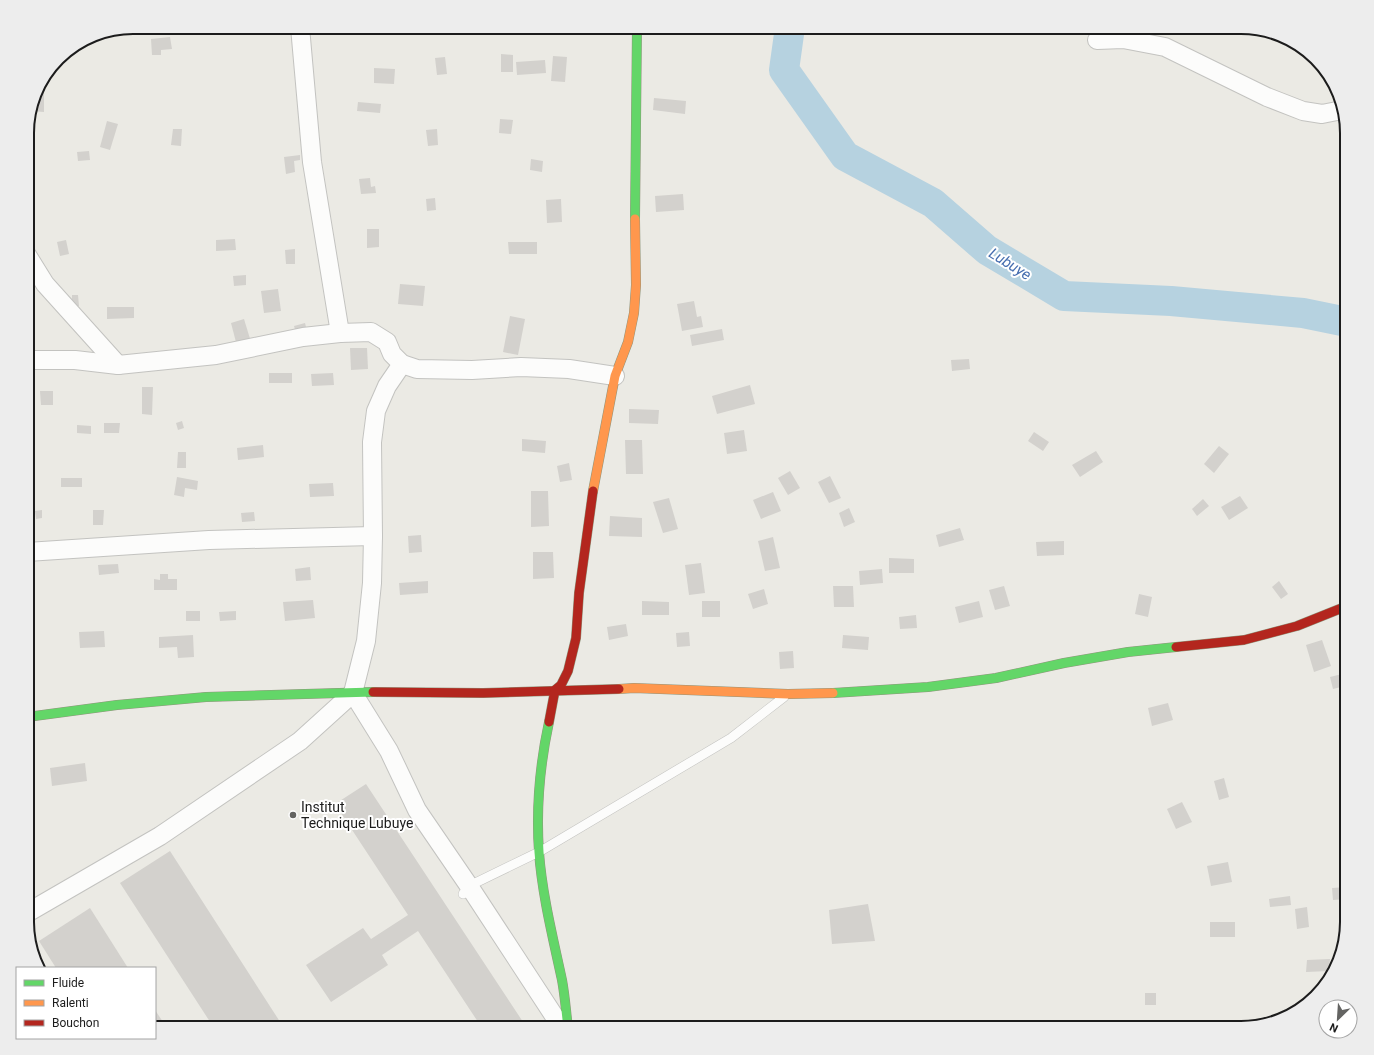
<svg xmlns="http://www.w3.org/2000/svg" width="1374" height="1055" font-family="Roboto,sans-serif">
<rect width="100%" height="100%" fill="#ebeae4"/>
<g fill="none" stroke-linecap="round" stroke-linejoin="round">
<path stroke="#b6d2e0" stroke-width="30" d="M790 27 784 70 845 156 933 203 987 250 1064 296 1171 301 1303 313 1347 322"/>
</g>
<g fill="#d3d1cd">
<path d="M653 27H679V34L653 35Z"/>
<path d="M170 37 172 49 161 50V55H152L151 39Z"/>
<path d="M501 54 513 55V72H501Z"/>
<path d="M553 56 567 57 565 82 551 81Z"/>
<path d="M445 57 447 74 437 75 435 58Z"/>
<path d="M545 60 546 73 517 75 516 62Z"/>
<path d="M374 68 395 69 394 84 374 83Z"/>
<path d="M36 92 44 93V112L31 111Z"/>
<path d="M654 98 686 101 685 114 653 110Z"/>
<path d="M358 102 381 104 380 113 357 111Z"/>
<path d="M500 119 513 120 511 134 499 133Z"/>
<path d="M107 121 118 124 110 150 100 147Z"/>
<path d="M173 129H182L181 146 171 145Z"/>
<path d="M437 129 438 145 428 146 426 130Z"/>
<path d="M89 151 90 160 78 161 77 152Z"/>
<path d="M300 155V160L294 161 295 172 286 174 284 157Z"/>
<path d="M531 159 543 161 542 172 530 170Z"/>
<path d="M370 178 371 187 375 186 376 193 361 194 359 179Z"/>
<path d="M683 194 684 210 656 212 655 196Z"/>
<path d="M435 198 436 210 427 211 426 199Z"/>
<path d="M561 199 562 222 547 223 546 200Z"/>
<path d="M367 229H379V247L367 248Z"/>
<path d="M235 239 236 250 216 251V240Z"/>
<path d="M66 240 69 254 60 256 57 242Z"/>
<path d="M508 242H537V254H509Z"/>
<path d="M295 249V264H286L285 250Z"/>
<path d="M246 275V285L234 286 233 276Z"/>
<path d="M400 284 425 286 423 306 398 304Z"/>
<path d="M278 289 281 311 264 313 261 291Z"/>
<path d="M72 295H78L79 306H72Z"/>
<path d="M694 301 697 317 701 316 703 327 682 331 677 304Z"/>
<path d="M107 307H134V318L107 319Z"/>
<path d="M510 316 525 319 518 355 503 352Z"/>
<path d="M244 319 251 342 237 346 231 323Z"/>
<path d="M305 323 307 331 296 333 294 326Z"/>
<path d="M722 329 724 340 692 346 690 335Z"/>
<path d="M350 348H367L368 369 351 370Z"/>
<path d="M969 359 970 369 952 371 951 360Z"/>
<rect x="269" y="373" width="23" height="10"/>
<path d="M333 373 334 385 312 386 311 374Z"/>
<path d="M750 385 755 404 717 414 712 396Z"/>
<path d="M142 387H153L152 415 142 414Z"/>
<path d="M40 391H53V405H41Z"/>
<path d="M629 409 659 410 658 424 629 423Z"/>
<path d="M182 421 184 428 178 430 176 423Z"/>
<path d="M104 423H120L119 433H104Z"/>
<path d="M77 425 91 426V434L77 433Z"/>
<path d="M744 430 747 451 727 454 724 433Z"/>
<path d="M1034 432 1049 442 1043 451 1028 441Z"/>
<path d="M522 439 546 441 545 453 522 451Z"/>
<path d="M625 440H642L643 474H626Z"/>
<path d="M263 445 264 457 238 460 237 448Z"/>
<path d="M1219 446 1229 454 1214 473 1204 464Z"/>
<path d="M1096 451 1103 462 1080 477 1072 465Z"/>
<path d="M178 452H186V468H177Z"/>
<path d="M569 463 572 480 560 482 557 466Z"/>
<path d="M790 471 800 488 788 495 778 478Z"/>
<path d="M830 476 841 498 829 503 818 482Z"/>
<path d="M177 477 198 481 197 490 185 488 184 497 174 495Z"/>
<rect x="61" y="478" width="21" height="9"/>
<path d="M333 483 334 496 310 497 309 484Z"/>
<path d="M531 491H548L549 526 531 527Z"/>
<path d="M773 492 781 511 761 519 753 500Z"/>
<path d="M1240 496 1248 508 1229 520 1221 507Z"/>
<path d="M669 498 678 529 663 533 653 502Z"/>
<path d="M1203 499 1209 506 1197 516 1192 509Z"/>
<path d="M849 508 855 522 844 527 839 513Z"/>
<path d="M42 510V518L36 519 35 511Z"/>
<path d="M93 510H104L103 525H93Z"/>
<path d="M254 512 255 521 242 522 241 513Z"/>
<path d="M610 516 642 518V537L609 536Z"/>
<path d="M960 528 964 540 939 547 936 535Z"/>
<path d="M421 535 422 552 409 553 408 536Z"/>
<path d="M773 537 780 568 765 571 758 541Z"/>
<path d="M1064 541V555L1037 556 1036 542Z"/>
<path d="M533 552H553L554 578 533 579Z"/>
<path d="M889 558 914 559V573H889Z"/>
<path d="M701 563 705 593 689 595 685 565Z"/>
<path d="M118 564 119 573 99 575 98 565Z"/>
<path d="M310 567 311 580 296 581 295 569Z"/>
<path d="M882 569 883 583 860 585 859 571Z"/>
<path d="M160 574H168V579H177V590H154V579L160 580Z"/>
<path d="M428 581V593L400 595 399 583Z"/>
<path d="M1279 581 1288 594 1281 599 1272 587Z"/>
<path d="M833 586H853L854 607H834Z"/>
<path d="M1004 586 1010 606 995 610 989 590Z"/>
<path d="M764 589 768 604 753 609 748 594Z"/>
<path d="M1139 594 1152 597 1148 617 1135 614Z"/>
<path d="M313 600 315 618 285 621 283 602Z"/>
<path d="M642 601 669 602V615H642Z"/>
<rect x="702" y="601" width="18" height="16"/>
<path d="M979 601 983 617 959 623 955 607Z"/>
<rect x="186" y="611" width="14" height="10"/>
<path d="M236 611V620L220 621 219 612Z"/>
<path d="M916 615 917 628 900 629 899 617Z"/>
<path d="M626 624 628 636 609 640 607 627Z"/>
<path d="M104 631 105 647 80 648 79 632Z"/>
<path d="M689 632 690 646 677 647 676 633Z"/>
<path d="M193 635 194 657 178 658 177 647 159 648V637Z"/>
<path d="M843 635 869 637 868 650 842 648Z"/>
<path d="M1322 640 1331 666 1314 672 1306 645Z"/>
<path d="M793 651 794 668 780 669 779 652Z"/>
<path d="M1342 674 1345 686 1333 689 1330 677Z"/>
<path d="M1168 703 1173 720 1152 726 1148 708Z"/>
<path d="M85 763 87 781 52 786 50 768Z"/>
<path d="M1224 778 1229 797 1219 800 1214 781Z"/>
<path d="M366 784 527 1028H482L418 931 382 955 388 965 331 1002 306 965 363 928 371 939 408 915 335 804Z"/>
<path d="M1182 802 1192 822 1176 829 1167 809Z"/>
<path d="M170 851 284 1028H214L120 883Z"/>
<path d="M1228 862 1232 882 1211 886 1207 866Z"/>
<path d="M1347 887V899L1333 900 1332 888Z"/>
<path d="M1290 896 1291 905 1270 907 1269 899Z"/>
<path d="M868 904 875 941 832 944 829 910Z"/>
<path d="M1307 907 1309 927 1297 929 1295 909Z"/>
<path d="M90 908 128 968H56L39 941Z"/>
<rect x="1210" y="922" width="25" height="15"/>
<path d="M1330 959 1329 971 1306 972 1307 960Z"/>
<rect x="1145" y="993" width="11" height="12"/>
<path d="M155 1010 167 1028H155Z"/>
</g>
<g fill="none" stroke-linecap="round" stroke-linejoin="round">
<g stroke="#c3c3c0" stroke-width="10">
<path id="lane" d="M463 894 469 886 539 852 731 738 784 697"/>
</g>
<g stroke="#c3c3c0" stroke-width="20">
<g id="street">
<path d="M300 27 312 162 340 333"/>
<path d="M1097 40 1123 39 1165 47 1267 97 1303 111 1322 114 1342 110"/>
<path d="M27 255 45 284 118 365"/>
<path d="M27 360H75L118 365 216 355 303 337 340 333 371 332 387 342 392 354 402 364 417 369 472 370 521 367 569 369 615 376"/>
<path d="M27 552 209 540 373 536"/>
<path d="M353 693 366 641 372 583 373 536 372 442 376 411 387 386 402 364"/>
<path d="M27 913 160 836 300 741 353 693 389 751 417 810 469 886 562 1028"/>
</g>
</g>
<g stroke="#90957c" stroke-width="10">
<g id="fast">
<path d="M635 219 637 27"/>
<path d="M833 693 928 687 996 678 1064 663 1128 652 1176 647"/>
<path d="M27 717 117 705 206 697 373 692"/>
<path d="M549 722C540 764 536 809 539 852 542 894 553 938 562 980 565 996 566 1012 568 1028"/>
</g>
</g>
<g stroke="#90957c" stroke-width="10">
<g id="slow">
<path d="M593 491 615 376 628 342 634 313 636 285 635 219"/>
<path d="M619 689 634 688 788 694 833 693"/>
</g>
</g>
<g stroke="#90957c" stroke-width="10">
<g id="jam">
<path d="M1176 647 1244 640 1297 626 1347 606"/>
<path d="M373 692 483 693 619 689"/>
<path d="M549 722 555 690 561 685 568 671 576 638 579 593 593 491"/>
</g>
</g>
<use href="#lane" stroke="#fcfcfb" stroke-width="9"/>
<use href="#street" stroke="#fcfcfb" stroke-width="18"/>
<use href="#fast" stroke="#63d668" stroke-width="9"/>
<use href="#slow" stroke="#ff974d" stroke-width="9"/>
<use href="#jam" stroke="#b3261e" stroke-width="9"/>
</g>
<circle fill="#646462" stroke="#fff" stroke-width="1.5" cx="293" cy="815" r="4"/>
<g text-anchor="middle" stroke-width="4" stroke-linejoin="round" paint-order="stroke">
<g font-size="14" fill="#1c1c1c" stroke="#fff" text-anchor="start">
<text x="301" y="812">Institut<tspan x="301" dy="16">Technique Lubuye</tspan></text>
</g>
<g font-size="15" font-style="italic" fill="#456daf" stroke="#fff">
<text transform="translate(1010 264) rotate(32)" y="5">Lubuye</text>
</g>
</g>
<path d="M0 0H1374V1055H0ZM133 34H1241A99 99 0 0 1 1340 133V922A99 99 0 0 1 1241 1021H133A99 99 0 0 1 34 922V133A99 99 0 0 1 133 34Z" fill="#ededed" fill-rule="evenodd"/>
<path fill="none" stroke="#1c1c1c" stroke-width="2" d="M133 34H1241A99 99 0 0 1 1340 133V922A99 99 0 0 1 1241 1021H133A99 99 0 0 1 34 922V133A99 99 0 0 1 133 34Z"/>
<rect x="16" y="967" width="140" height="72" fill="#ffffff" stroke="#a4a4a4"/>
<rect x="24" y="980" width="20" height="6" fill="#63d668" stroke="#a4a4a4"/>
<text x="52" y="987" font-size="12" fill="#1c1c1c">Fluide</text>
<rect x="24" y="1000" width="20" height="6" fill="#ff974d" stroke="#a4a4a4"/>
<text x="52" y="1007" font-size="12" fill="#1c1c1c">Ralenti</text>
<rect x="24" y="1020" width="20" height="6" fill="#b3261e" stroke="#a4a4a4"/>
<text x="52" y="1027" font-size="12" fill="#1c1c1c">Bouchon</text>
<g transform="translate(1338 1019) rotate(205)"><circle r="19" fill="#ffffff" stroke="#a4a4a4"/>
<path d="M0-3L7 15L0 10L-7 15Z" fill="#646462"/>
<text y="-6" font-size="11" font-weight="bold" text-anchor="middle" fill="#1c1c1c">N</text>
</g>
</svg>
